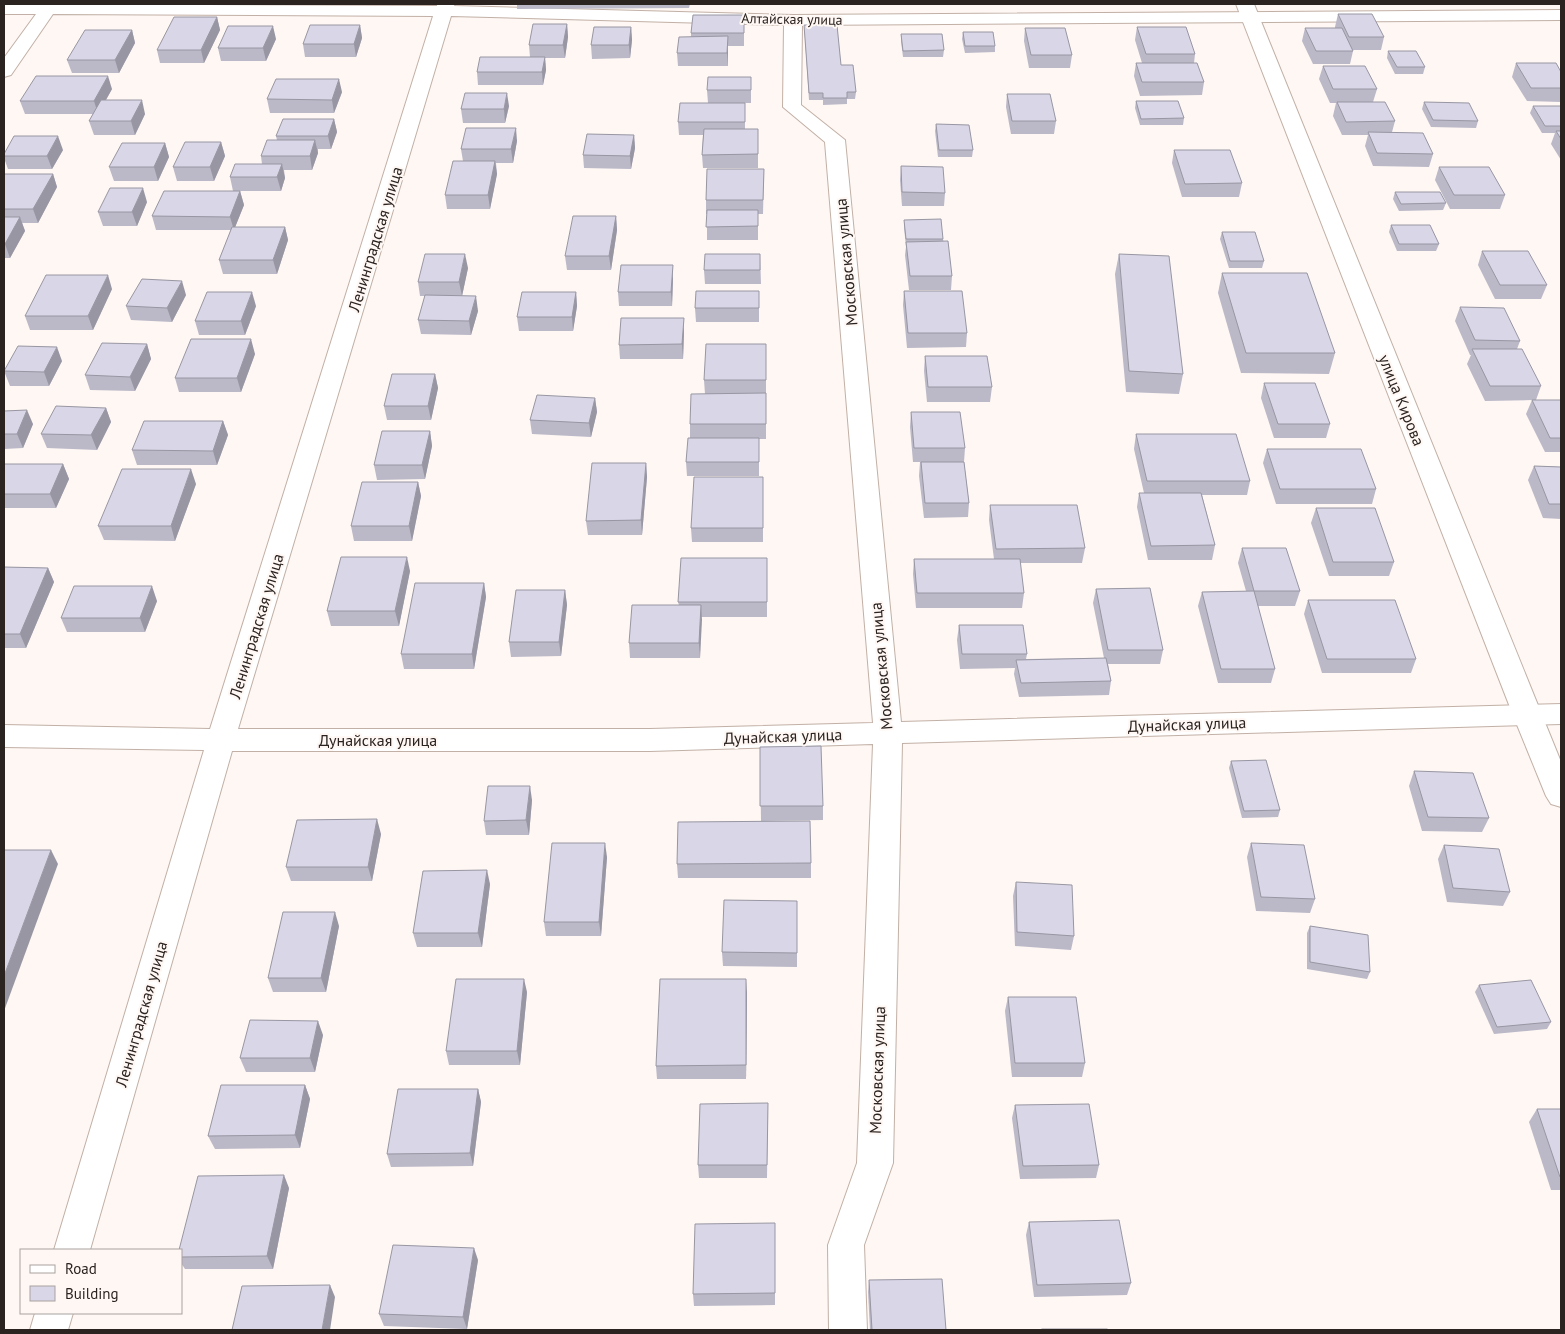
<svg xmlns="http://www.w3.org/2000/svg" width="1565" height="1334" font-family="'PT Sans',sans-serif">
<rect width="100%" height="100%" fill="#fef7f3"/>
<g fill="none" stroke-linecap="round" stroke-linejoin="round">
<g stroke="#c2b0a6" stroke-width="2">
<g id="minor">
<path d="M4 4 437 6V4H455L454 6 793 15 1561 10V20L802 25 801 105 845 140 901 722 1561 704V724L902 743 893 1163 864 1245 867 1330H829L828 1245 857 1163 873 744 650 751H232L90 1250H54L204 750 4 747V725L210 729 433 16 53 14 11 75 4 77V58L36 14H4ZM451 16 784 25 783 107 825 142 873 723 650 729H238Z"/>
<path d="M35 1313H73L68 1330H30Z"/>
</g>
</g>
<g stroke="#c2b0a6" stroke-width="2">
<path id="major" d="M1236 4H1254L1561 762V807L1551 804 1546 796 1513 715Z"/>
</g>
<use href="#minor" fill="#fff" fill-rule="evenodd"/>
<use href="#major" fill="#fff" fill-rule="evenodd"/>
</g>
<g fill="#bbb8c8">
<path d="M517 4H690L689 8 517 9Z"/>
<path d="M1304 4H1352L1305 5Z"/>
<path d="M1338 14 1384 37 1381 50H1352L1353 51 1350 64H1313L1302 41 1305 28H1335V27Z"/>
<path d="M744 15V46H728V66H678L677 53 691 36V33Z"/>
<path d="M217 17 220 30 204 63H160L157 50Z"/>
<path d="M567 24 568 37 565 58H545L546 70 543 85H478L477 72 530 57 529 45Z"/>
<path d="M360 25 362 38 356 57H305L303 44Z"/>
<path d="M804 25 841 65 856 92 855 99H847V104L823 105V100H809Z"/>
<path d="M631 27 632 40 630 58 592 59 591 45Z"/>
<path d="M1137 27 1195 54 1194 63 1204 82 1202 95 1140 96 1134 76 1136 63H1142L1135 40Z"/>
<path d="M1025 28 1072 55 1070 68H1029L1024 41Z"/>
<path d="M132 30 135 43 119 73H72L67 60Z"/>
<path d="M963 32 995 46V52L965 53 962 39Z"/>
<path d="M901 34 944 50 943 57H903L901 41Z"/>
<path d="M276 39 266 61H221L218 48Z"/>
<path d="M1388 51 1425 67 1423 74H1395L1387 58Z"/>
<path d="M1516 63 1561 72V102L1527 101 1512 77Z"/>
<path d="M1323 66 1377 89 1373 102 1395 121 1392 132 1433 154 1429 167 1373 166 1365 146 1368 135H1342L1333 116 1336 103H1330L1319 79Z"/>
<path d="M751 77V103H708L707 90Z"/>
<path d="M112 89 106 100 145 114 135 135H94L89 121 93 114H25L20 101Z"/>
<path d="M342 92 334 113H270L267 99Z"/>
<path d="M1007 94 1056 121 1054 134H1011L1006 107Z"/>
<path d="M1136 101 1184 118 1183 125H1140L1135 108Z"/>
<path d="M1424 102 1478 121 1476 128 1431 127 1422 109Z"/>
<path d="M745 103V129H758V168H703L702 155 703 135H679L678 122Z"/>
<path d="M509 106 505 123H463L461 109Z"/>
<path d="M1533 106H1561V160L1551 144 1555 133H1542L1530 113Z"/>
<path d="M334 119 337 132 331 149H318V153L312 170H284L285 178 281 191H233L230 177 262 164 261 156 277 140 276 136Z"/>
<path d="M936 124 973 150 972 157H938L935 131Z"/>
<path d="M634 135 635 148 631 169 584 168 583 155Z"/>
<path d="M517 141 513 163H496L497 174 490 209H447L445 195 463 161 461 149Z"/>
<path d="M221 142 225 156 214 181H177L173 167Z"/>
<path d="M165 143 169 157 158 181H114L109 167Z"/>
<path d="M63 150 52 169H8L4 158V154Z"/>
<path d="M1174 150 1242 183 1239 197H1182L1172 163Z"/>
<path d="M901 166 945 193 944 206H902L900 180Z"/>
<path d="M1439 167 1505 195 1500 209H1450L1435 180Z"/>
<path d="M764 169 763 214H758V240H707V214H706V200Z"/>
<path d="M4 174H53L57 187 38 223H22L25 231 10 258H4Z"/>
<path d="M240 191 244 205 235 227H285L288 240 277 274H223L219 260 231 230H156L152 216Z"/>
<path d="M1395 192 1446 203 1443 210 1399 211 1393 199Z"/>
<path d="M147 202 137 226H103L98 212Z"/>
<path d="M616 216 617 230 611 270H567L565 256Z"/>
<path d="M904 220 943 239 952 276 951 290H909L905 255 906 247 904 227Z"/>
<path d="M1391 225 1439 244 1436 251H1397L1389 232Z"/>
<path d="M1222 232 1264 261 1262 268H1229L1220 239Z"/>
<path d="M1482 251 1547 285 1541 299H1495L1478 265Z"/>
<path d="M760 254 761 284H705L704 270Z"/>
<path d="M1119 254 1183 374 1179 394 1126 392 1115 274Z"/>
<path d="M468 268 462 296 478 311 471 335 421 334 418 320 425 296H420L418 282Z"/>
<path d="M1222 273 1335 353 1329 374 1241 373 1218 293Z"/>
<path d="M673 279 672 306H619L618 292Z"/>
<path d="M112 289 93 330H30L25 316Z"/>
<path d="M759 291V322H696L695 308Z"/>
<path d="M904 291 967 333 966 347 907 348 903 305Z"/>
<path d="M576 292 577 306 573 331H519L517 317Z"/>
<path d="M186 295 172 322 131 320 126 306Z"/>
<path d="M256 306 245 335H199L195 321Z"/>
<path d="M1460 307 1520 341 1517 349 1541 386 1536 400H1561V452H1545L1526 414 1532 400 1485 401 1467 364 1471 355H1470L1455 321Z"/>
<path d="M684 332 683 359H620L619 345Z"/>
<path d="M147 344 151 359 135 391 90 390 85 375Z"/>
<path d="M766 344V439H759V476H687L686 462 690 438V424L705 394 704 380Z"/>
<path d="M255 354 241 392H179L175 378Z"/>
<path d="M925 356 992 387 990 402H927L924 371Z"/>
<path d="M62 361 49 386H10L4 371Z"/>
<path d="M435 374 438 388 431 420H387L384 406Z"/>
<path d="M1264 383 1330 424 1326 438H1274L1261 398Z"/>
<path d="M595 398 597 412 591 437 532 434 530 420Z"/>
<path d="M106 408 111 422 97 450 47 448 41 434Z"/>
<path d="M4 411 33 424 23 448 4 449Z"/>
<path d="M911 412 965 448 964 462 969 503 968 517 924 518 919 476 920 462H913L910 427Z"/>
<path d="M223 421 228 435 217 465H137L132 450Z"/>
<path d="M430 431 432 446 425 479 377 480 374 465Z"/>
<path d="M1136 434 1250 481 1247 495H1202L1215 545 1212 560H1148L1137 507 1139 493H1144L1134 449Z"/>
<path d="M1267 449 1376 489 1372 504H1276L1263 463Z"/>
<path d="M646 463 647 477 642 535H588L586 521Z"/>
<path d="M4 464H63L69 479 56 508H4Z"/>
<path d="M1534 466 1561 467V519L1543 518 1528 480Z"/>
<path d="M763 477V542H692L691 528Z"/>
<path d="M418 482 421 496 412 541H354L351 526Z"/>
<path d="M196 484 175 541 104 540 98 526Z"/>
<path d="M990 505 1085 548 1082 563H1020L1024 593 1022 608H916L913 574 914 559H994L989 520Z"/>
<path d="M1316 508 1394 562 1389 576H1329L1311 523Z"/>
<path d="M1242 548 1300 591 1295 606H1258L1275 669 1271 683H1218L1198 606 1202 592 1246 591 1238 563Z"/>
<path d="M767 558V617H701L700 658H630L629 643 679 605 678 602Z"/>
<path d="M4 567 48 568 54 582 26 648H4Z"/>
<path d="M410 571 399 626H331L327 611Z"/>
<path d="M484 583 486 597 474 669H404L401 654Z"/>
<path d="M1096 589 1163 650 1160 664H1108L1111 681 1109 695 1019 697 1014 674 1015 668 960 669 957 640 959 625 1027 654 1026 659 1104 658 1093 603Z"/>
<path d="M565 590 567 605 561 656 511 657 509 642Z"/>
<path d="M1308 600 1416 659 1411 673H1322L1304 614Z"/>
<path d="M157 601 145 632H67L61 618Z"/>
<path d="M760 747 823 806V820L761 821Z"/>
<path d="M1231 761 1280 810 1278 817 1242 818 1229 768Z"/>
<path d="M1414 771 1489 818 1482 832 1422 831 1409 786Z"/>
<path d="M532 800 529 835H486L484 821Z"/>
<path d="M381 834 372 881H291L286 867Z"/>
<path d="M1251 843 1315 899 1310 913 1256 911 1247 857Z"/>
<path d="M1444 845 1510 892 1503 906 1447 902 1438 859Z"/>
<path d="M607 857 601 936H546L544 922Z"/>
<path d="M811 863V878H678L677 864Z"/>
<path d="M1016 882 1074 936 1071 950 1015 946 1013 896Z"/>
<path d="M490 884 482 947H417L413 933Z"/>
<path d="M797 901V967L723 966 722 952Z"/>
<path d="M339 926 326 992H273L268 978Z"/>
<path d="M1310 926 1370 972 1367 979 1307 969V933Z"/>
<path d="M1479 985 1551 1022 1547 1029 1494 1034 1475 992Z"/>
<path d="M527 992 520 1065H449L446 1051Z"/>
<path d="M747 993 746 1079H657L656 1066Z"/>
<path d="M1008 997 1085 1063 1082 1077H1012L1005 1011Z"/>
<path d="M323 1035 315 1072H246L240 1058Z"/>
<path d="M305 1085 310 1099 300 1148 215 1149 208 1136Z"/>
<path d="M478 1089 481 1102 473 1166 391 1167 387 1154Z"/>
<path d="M768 1103 767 1178H699L698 1165Z"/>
<path d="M1015 1105 1099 1165 1096 1178 1020 1179 1012 1118Z"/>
<path d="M1537 1109H1561V1190H1551L1529 1122Z"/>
<path d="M289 1188 273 1269H185L181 1263V1250Z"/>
<path d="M1029 1222 1131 1283 1127 1295 1034 1297 1026 1235Z"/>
<path d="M775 1223V1305L694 1306 693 1294Z"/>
<path d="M478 1260 467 1329 384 1326 379 1314Z"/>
<path d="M869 1280 946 1330H870L868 1292Z"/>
</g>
<g fill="#9896a2">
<path d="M217 17 220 30 204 63 201 50Z"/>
<path d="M567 24 568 37 565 58 563 45Z"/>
<path d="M360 25 362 38 356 57 354 44Z"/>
<path d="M273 26 276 39 266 61 263 48Z"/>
<path d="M631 27 632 40 630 58 629 45Z"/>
<path d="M132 30 135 43 119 73 115 60Z"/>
<path d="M728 36V66L727 53Z"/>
<path d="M545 57 546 70 543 85 542 72Z"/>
<path d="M108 76 112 89 98 114 94 101Z"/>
<path d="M339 79 342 92 334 113 332 100Z"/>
<path d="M507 93 509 106 505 123 504 109Z"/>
<path d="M142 100 145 114 135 135 131 121Z"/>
<path d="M334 119 337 132 331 149 328 136Z"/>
<path d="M516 128 517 141 513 163 511 149Z"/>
<path d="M634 135 635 148 631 169 630 156Z"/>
<path d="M58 136 63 150 52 169 47 156Z"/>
<path d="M315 140 318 153 312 170 310 156Z"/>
<path d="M221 142 225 156 214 181 210 167Z"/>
<path d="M165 143 169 157 158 181 154 167Z"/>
<path d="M495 161 497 174 490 209 488 195Z"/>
<path d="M282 164 285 178 281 191 277 177Z"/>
<path d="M53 174 57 187 38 223 33 209Z"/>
<path d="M143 188 147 202 137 226 132 212Z"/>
<path d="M240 191 244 205 234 230 230 217Z"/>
<path d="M616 216 617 230 611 270 609 256Z"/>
<path d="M20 217 25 231 10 258 5 244Z"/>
<path d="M285 227 288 240 277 274 273 260Z"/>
<path d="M465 254 468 268 462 296 459 282Z"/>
<path d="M673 265V279L672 306 671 292Z"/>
<path d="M108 275 112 289 93 330 88 316Z"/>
<path d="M182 281 186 295 172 322 167 308Z"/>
<path d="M252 292 256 306 245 335 241 321Z"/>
<path d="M576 292 577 306 573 331 572 317Z"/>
<path d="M476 296 478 311 471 335 469 321Z"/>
<path d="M684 318V332L683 359 682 344Z"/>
<path d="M251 339 255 354 241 392 237 378Z"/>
<path d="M147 344 151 359 135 391 130 377Z"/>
<path d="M57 347 62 361 49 386 44 372Z"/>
<path d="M435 374 438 388 431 420 428 406Z"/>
<path d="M595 398 597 412 591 437 589 423Z"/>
<path d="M106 408 111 422 97 450 91 435Z"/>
<path d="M27 410 33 424 23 448 17 434Z"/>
<path d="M223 421 228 435 217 465 213 451Z"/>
<path d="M430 431 432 446 425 479 422 465Z"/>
<path d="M646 463 647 477 642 535 641 520Z"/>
<path d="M63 464 69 479 56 508 50 494Z"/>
<path d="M191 469 196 484 175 541 171 526Z"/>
<path d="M418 482 421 496 412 541 409 526Z"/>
<path d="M407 557 410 571 399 626 395 611Z"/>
<path d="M48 568 54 582 26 648 20 634Z"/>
<path d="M484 583 486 597 474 669 472 654Z"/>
<path d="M152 586 157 601 145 632 140 618Z"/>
<path d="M565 590 567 605 561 656 559 642Z"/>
<path d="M701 605 702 620 700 658 699 643Z"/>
<path d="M530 786 532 800 529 835 526 820Z"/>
<path d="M377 819 381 834 372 881 368 867Z"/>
<path d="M605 843 607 857 601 936 599 922Z"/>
<path d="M51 850 58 864 4 1011V976Z"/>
<path d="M487 870 490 884 482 947 478 933Z"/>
<path d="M335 912 339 926 326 992 321 978Z"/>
<path d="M524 979 527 992 520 1065 517 1051Z"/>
<path d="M746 979 747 993 746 1079Z"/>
<path d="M318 1021 323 1035 315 1072 310 1058Z"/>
<path d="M305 1085 310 1099 300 1148 295 1135Z"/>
<path d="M478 1089 481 1102 473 1166 470 1153Z"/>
<path d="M284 1175 289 1188 273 1269 267 1256Z"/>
<path d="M474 1248 478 1260 467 1329 463 1317Z"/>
<path d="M330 1285 335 1297 330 1330H322Z"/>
</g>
<g fill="#d9d6e8" stroke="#9896a2">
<path d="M1338 14H1372L1384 37H1349Z"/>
<path d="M693 15H744V33H691Z"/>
<path d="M174 17H217L201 50H157Z"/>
<path d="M533 24H567L563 45H529Z"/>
<path d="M310 25H360L354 44H303Z"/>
<path d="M804 25H837L841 65H853L856 92H847V98H823V93H809Z"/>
<path d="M228 26H273L263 48H218Z"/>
<path d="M594 27H631L629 45H591Z"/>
<path d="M1137 27H1186L1195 54H1146Z"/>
<path d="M1025 28H1065L1072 55H1031Z"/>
<path d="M1305 28H1342L1353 51H1316Z"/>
<path d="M85 30H132L115 60H67Z"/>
<path d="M963 32H993L995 46H965Z"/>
<path d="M901 34H942L944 50 903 51Z"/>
<path d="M728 36 727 53H677L679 37Z"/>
<path d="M1388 51H1416L1425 67H1397Z"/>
<path d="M480 57H545L542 72H477Z"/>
<path d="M1136 63H1197L1204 82H1142Z"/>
<path d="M1516 63H1556L1561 72V88H1531Z"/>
<path d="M1323 66H1365L1377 89H1333Z"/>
<path d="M36 76H108L94 101H20Z"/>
<path d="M708 77H751V90H707Z"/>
<path d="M276 79H339L332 100 267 99Z"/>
<path d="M465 93H507L504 109H461Z"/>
<path d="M1007 94H1050L1056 121H1012Z"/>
<path d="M101 100H142L131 121H89Z"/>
<path d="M1136 101H1178L1184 118 1141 119Z"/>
<path d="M1337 102H1385L1395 121 1346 122Z"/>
<path d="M1424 102 1469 103 1478 121 1433 120Z"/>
<path d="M680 103H745V122H678Z"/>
<path d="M1533 106H1561V126H1545Z"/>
<path d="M283 119H334L328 136H276Z"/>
<path d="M936 124 969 125 973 150H939Z"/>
<path d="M466 128H516L511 149H461Z"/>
<path d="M704 129H758V154L702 155Z"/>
<path d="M1556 131H1561V139Z"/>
<path d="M1368 132 1423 133 1433 154 1377 153Z"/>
<path d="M587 134 634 135 630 156 583 155Z"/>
<path d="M14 136H58L47 156H4V154Z"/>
<path d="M267 140H315L310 156H261Z"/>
<path d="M185 142H221L210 167H173Z"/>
<path d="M122 143H165L154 167H109Z"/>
<path d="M1174 150H1230L1242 183 1185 184Z"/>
<path d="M453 161H495L488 195H445Z"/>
<path d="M235 164H282L277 177H230Z"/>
<path d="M901 166 943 167 945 193 902 192Z"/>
<path d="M1439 167H1489L1505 195H1454Z"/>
<path d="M707 169H764L763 200H706Z"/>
<path d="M4 174H53L33 209H4Z"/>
<path d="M110 188H143L132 212H98Z"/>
<path d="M164 191H240L230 217 152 216Z"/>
<path d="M1395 192H1440L1446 203 1401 204Z"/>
<path d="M707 210H758V226L706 227Z"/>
<path d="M573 216H616L609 256H565Z"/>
<path d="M4 217H20L5 244H4Z"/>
<path d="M941 219 943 239H906L904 220Z"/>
<path d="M1391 225H1430L1439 244H1399Z"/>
<path d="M232 227H285L273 260H219Z"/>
<path d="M1222 232H1255L1264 261H1230Z"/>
<path d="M948 241 952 276H910L906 242Z"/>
<path d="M1482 251H1528L1547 285H1500Z"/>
<path d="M425 254H465L459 282H418Z"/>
<path d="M705 254H760V270H704Z"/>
<path d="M1119 254 1169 256 1183 374 1129 371Z"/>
<path d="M621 265H673L671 292H618Z"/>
<path d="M1222 273H1307L1335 353H1246Z"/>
<path d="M46 275H108L88 316H25Z"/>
<path d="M142 279 182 281 167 308 126 306Z"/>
<path d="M696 291H759V308H695Z"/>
<path d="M904 291H962L967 333H908Z"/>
<path d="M207 292H252L241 321H195Z"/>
<path d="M522 292H576L572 317H517Z"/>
<path d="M425 295 476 296 469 321 418 320Z"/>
<path d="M1460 307 1504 308 1520 341 1475 340Z"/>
<path d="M621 318H684L682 344 619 345Z"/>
<path d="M191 339H251L237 378H175Z"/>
<path d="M102 343 147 344 130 377 85 375Z"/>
<path d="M706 344H766V380H704Z"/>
<path d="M18 346 57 347 44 372 4 371Z"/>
<path d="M1472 349H1522L1541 386H1490Z"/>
<path d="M925 356H987L992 387H928Z"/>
<path d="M392 374H435L428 406H384Z"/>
<path d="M1264 383H1315L1330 424H1278Z"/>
<path d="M766 393V424H690L691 394Z"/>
<path d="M537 395 595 398 589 423 530 420Z"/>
<path d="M1532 400H1561V438H1550Z"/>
<path d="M56 406 106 408 91 435 41 434Z"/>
<path d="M27 410 17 434H4V411Z"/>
<path d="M911 412H960L965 448H914Z"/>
<path d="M144 421H223L213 451 132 450Z"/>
<path d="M382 431H430L422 465H374Z"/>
<path d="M1136 434H1236L1250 481H1147Z"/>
<path d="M688 438H759V462H686Z"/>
<path d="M1267 449H1361L1376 489H1280Z"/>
<path d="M921 462H964L969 503H925Z"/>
<path d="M592 463H646L641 520 586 521Z"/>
<path d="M4 464H63L50 494H4Z"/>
<path d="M1534 466 1561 467V504H1549Z"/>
<path d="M122 469H191L171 526H98Z"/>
<path d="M694 477H763V528H691Z"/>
<path d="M362 482H418L409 526H351Z"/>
<path d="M1139 493H1201L1215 545 1151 546Z"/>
<path d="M990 505H1077L1085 548 996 549Z"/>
<path d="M1316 508H1375L1394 562H1333Z"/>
<path d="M1242 548H1286L1300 591H1254L1275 669H1221L1202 592 1254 591Z"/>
<path d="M341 557H407L395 611H327Z"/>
<path d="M681 558H767V602H678Z"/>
<path d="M914 559H1020L1024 593H917Z"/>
<path d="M4 567 48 568 20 634H4Z"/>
<path d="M415 583H484L472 654H401Z"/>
<path d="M74 586H152L140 618H61Z"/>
<path d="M1150 588 1163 650H1108L1096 589Z"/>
<path d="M516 590H565L559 642H509Z"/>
<path d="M1308 600H1395L1416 659H1327Z"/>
<path d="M632 605H701L699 643H629Z"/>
<path d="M959 625H1023L1027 654H962Z"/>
<path d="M1106 658 1111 681 1021 683 1016 660Z"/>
<path d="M821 746 823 806H760V747Z"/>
<path d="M1266 760 1280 810 1244 811 1231 761Z"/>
<path d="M1414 771 1473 773 1489 818 1428 817Z"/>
<path d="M488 786H530L526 820 484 821Z"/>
<path d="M377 819 368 867H286L297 820Z"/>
<path d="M810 821 811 863 677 864 678 822Z"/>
<path d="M552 843H605L599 922H544Z"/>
<path d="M1251 843 1304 845 1315 899 1261 897Z"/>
<path d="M1444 845 1499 849 1510 892 1453 888Z"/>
<path d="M4 850H51L4 976Z"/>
<path d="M487 870 478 933H413L423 871Z"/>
<path d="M1016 882 1072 885 1074 936 1017 932Z"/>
<path d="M724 900 797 901V953L722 952Z"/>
<path d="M283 912H335L321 978H268Z"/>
<path d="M1310 926 1368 935 1370 972 1310 962Z"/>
<path d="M456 979H524L517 1051H446Z"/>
<path d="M660 979H746V1065L656 1066Z"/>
<path d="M1531 980 1551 1022 1497 1027 1479 985Z"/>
<path d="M1008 997H1076L1085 1063H1015Z"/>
<path d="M250 1020 318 1021 310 1058H240Z"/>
<path d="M221 1085H305L295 1135 208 1136Z"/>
<path d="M398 1089H478L470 1153 387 1154Z"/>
<path d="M768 1103 767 1165H698L700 1104Z"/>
<path d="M1089 1104 1099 1165 1023 1166 1015 1105Z"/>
<path d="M1537 1109H1561V1177H1560Z"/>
<path d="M284 1175 267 1256 181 1257V1250H179L198 1176Z"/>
<path d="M1119 1220 1131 1283 1037 1285 1029 1222Z"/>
<path d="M775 1223V1293L693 1294 695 1224Z"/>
<path d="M393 1245 474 1248 463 1317 379 1314Z"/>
<path d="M942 1279 946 1330H872L869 1280Z"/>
<path d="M330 1285 322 1330H232L242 1286Z"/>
<rect x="1042" y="1329" width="65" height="1"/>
</g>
<g text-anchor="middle" stroke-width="4" stroke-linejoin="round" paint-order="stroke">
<g font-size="14" fill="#2a2320" stroke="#fef7f3">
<text transform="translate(792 19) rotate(1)" y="5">Алтайская улица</text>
</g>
<g font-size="16" fill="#2a2320" stroke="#fef7f3">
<text transform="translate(375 239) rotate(-73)" y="6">Ленинградская улица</text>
<text transform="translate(846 262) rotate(-95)" y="6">Московская улица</text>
<text transform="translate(1402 400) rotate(68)" y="6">улица Кирова</text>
<text transform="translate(256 626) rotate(-73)" y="6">Ленинградская улица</text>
<text transform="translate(881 666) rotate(-95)" y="6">Московская улица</text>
<text transform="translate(1187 724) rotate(-2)" y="6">Дунайская улица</text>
<text transform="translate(783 736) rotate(-2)" y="6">Дунайская улица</text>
<text x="378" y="746">Дунайская улица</text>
<text transform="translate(141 1014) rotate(-74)" y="6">Ленинградская улица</text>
<text transform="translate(877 1070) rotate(-88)" y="6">Московская улица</text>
</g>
</g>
<rect width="1565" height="1334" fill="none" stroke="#2a2320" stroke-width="10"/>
<rect x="20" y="1249" width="162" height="65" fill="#fef7f3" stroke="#a9a29f"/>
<rect x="30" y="1265" width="25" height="8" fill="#ffffff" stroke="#a9a29f"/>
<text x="65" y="1274" font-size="15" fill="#2a2320">Road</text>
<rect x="30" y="1286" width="25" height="15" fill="#d9d6e8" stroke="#a9a29f"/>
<text x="65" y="1299" font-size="15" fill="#2a2320">Building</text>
</svg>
